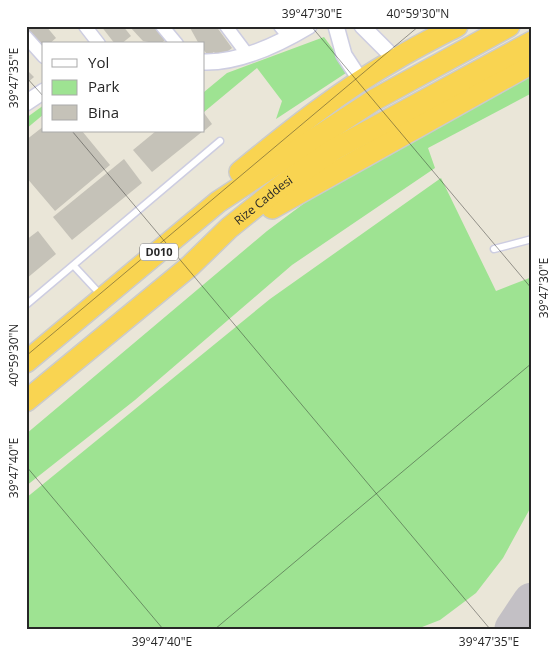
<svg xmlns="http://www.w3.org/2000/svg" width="558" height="655" font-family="'Open Sans',sans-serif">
<rect width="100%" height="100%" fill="#eae6d8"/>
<g fill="#9ee392">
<path d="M324 37 349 71 276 119 282 101 257 68 204 112V92L227 73Z"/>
<path d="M532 70V93L428 148 435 168 292 265 135 400 26 486V434L267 231 322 190Z"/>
<path d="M44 105V114L26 129V118Z"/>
<path d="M441 178 496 291 532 277V505L503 558 476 593 440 620 417 629H26V498L270 299Z"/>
</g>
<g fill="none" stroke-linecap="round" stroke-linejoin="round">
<path stroke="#c3c0c5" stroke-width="39" d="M514 629 532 602"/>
</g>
<g fill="#c5c2b8">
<path d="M26 26H46L56 38 49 44H44V48L26 32Z"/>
<path d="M101 26H123L131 36 121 44H115Z"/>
<path d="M129 26H155L165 40 160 44 143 41Z"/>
<path d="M189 26H216L232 48 223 55 221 52 216 55 214 52 208 56 204 50V44H199Z"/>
<path d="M26 69 34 77 26 84Z"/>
<path d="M204 113 212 124 204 131Z"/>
<path d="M44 126V131H82L110 165 55 211 26 177V140Z"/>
<path d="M156 131H203L152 172 133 150Z"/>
<path d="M124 159 142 183 72 240 53 217Z"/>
<path d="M38 231 56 254 26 279V240Z"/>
</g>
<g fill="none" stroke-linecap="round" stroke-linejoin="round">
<g stroke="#cdcde1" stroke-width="9">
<g id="service">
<path d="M494 249 532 239"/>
<path d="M74 266 100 294"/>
<path d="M26 305 220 141"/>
</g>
</g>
<g stroke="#cdcde1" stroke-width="15">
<g id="minor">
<path d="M85 26 99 44"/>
<path d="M162 26 177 44"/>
<path d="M226 26 247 54"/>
<path d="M280 26 289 37"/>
<path d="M26 37 44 57"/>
</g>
</g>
<g stroke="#cdcde1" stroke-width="18">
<g id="tertiary">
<path d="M336 26 344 55 361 81"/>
<path d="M362 26 395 59"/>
<path d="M204 62C239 63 279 44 309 26"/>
<path d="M26 103 44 91"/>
</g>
</g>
<g stroke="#cbcbcb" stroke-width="24">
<g id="trunk">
<path d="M240 172C289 132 340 91 396 59 416 47 436 37 457 26"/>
<path d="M272 208 532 63"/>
<path d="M26 362 218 202 374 100 509 26"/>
<path id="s1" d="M26 401 190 266 229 228 281 186 333 150 532 42"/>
</g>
</g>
<use href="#service" stroke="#fff" stroke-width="6"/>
<use href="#minor" stroke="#fff" stroke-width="12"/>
<use href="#tertiary" stroke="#fff" stroke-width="15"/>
<use href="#trunk" stroke="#f9d451" stroke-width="21"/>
</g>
<path fill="none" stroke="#272727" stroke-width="1" stroke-opacity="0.45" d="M311 26 532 289M26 77 44 97M72 131 490 629M26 356 419 26M26 466 163 629M215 629 532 363"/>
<g text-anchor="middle" stroke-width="4" stroke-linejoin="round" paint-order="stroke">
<rect fill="#fff" stroke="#686868" stroke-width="1" x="140" y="243.5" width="38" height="17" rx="4"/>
<g font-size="11" font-weight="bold" fill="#272727">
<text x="159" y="256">D010</text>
</g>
<g font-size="12" fill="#272727" stroke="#fff">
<text dy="4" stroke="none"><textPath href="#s1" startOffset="311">Rize Caddesi</textPath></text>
</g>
</g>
<rect width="558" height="655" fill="none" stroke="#ffffff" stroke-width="55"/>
<rect x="42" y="42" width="162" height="90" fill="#ffffff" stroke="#a9a9a9"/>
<rect x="52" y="59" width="25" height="8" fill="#ffffff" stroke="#a9a9a9"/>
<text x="88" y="68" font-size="15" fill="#272727">Yol</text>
<rect x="52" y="80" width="25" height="15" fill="#9ee392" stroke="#a9a9a9"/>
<text x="88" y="92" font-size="15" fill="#272727">Park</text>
<rect x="52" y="105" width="25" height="15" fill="#c5c2b8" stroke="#a9a9a9"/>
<text x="88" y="118" font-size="15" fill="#272727">Bina</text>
<rect x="28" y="28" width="502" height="600" fill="none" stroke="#272727" stroke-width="2"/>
<g font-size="12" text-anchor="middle" fill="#272727">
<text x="312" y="18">39°47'30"E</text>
<text x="418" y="18">40°59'30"N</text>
<text transform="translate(14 78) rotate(-90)" y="4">39°47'35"E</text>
<text transform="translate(544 288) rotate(-90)" y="4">39°47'30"E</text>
<text transform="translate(14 355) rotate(-90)" y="4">40°59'30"N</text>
<text transform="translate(14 468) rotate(-90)" y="4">39°47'40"E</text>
<text x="162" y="646">39°47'40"E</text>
<text x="489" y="646">39°47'35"E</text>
</g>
</svg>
